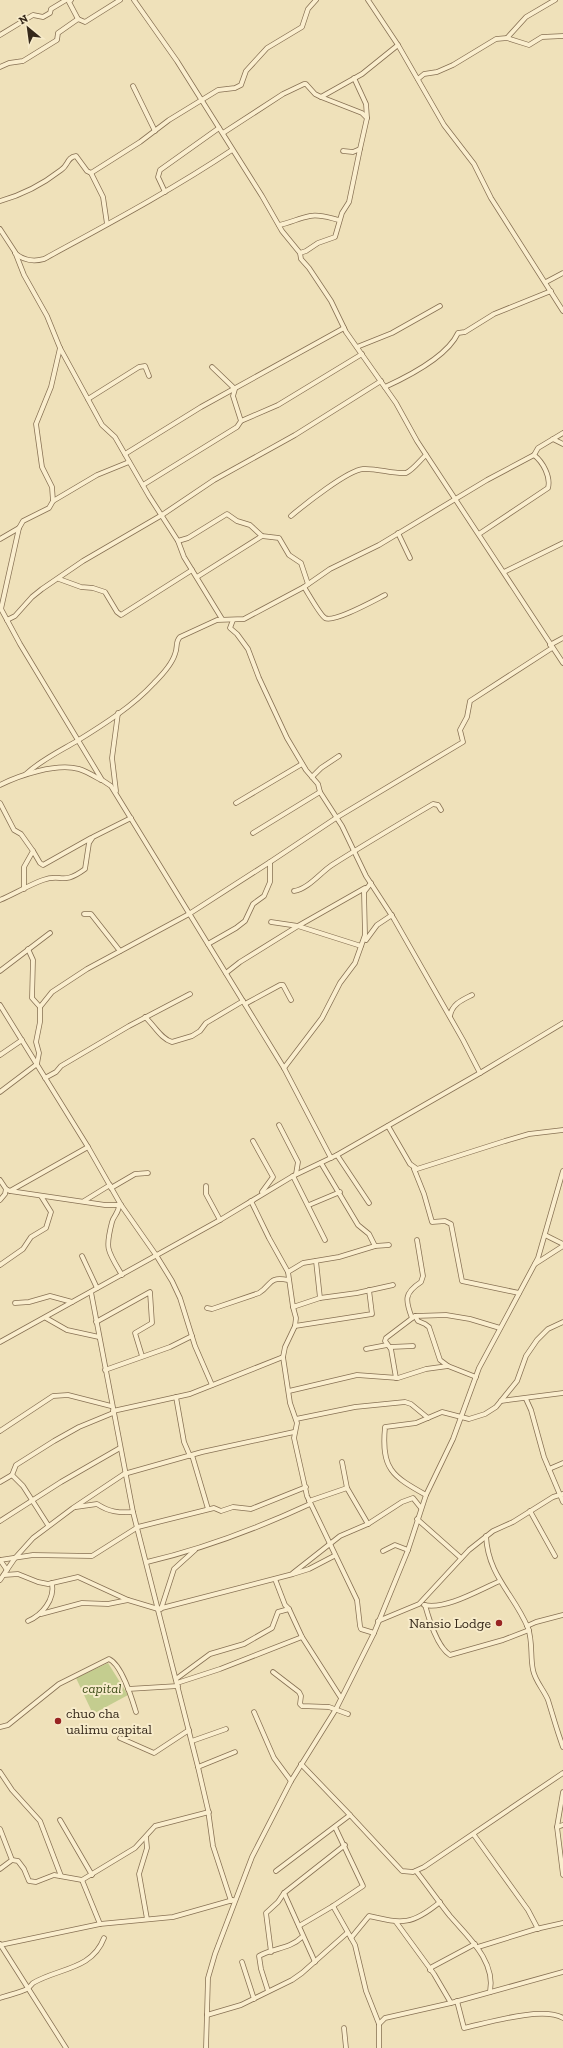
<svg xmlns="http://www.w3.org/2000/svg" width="563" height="2048" font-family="'Zilla Slab',serif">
<rect width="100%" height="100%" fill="#efe1ba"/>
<path fill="#c4cd8f" d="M108 1663 128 1695 93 1714 76 1678Z"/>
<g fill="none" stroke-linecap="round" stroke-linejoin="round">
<g stroke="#877154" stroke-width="5.5">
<g id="street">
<path d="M71 0 69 2 78 19"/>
<path d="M134 0 177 61 262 196 282 231 300 253 301 259 309 268 331 301 346 332 396 403 417 441 563 663"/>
<path d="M368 0 398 45 444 125 474 164 491 198 563 311"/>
<path d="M0 35 33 15 43 17 50 13 51 9 66 0"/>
<path d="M507 38 526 17 555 0"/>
<path d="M0 67 9 63 23 61 57 40 58 33 78 19 85 22 120 0"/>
<path d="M354 78 366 104 367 118"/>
<path d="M418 79 424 74 437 72 453 65 496 39 507 38 529 45 542 37 563 36"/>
<path d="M133 86 155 131"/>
<path d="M321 97 362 113 367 118 360 149 353 152 343 151"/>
<path d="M223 133 283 94 304 84H306L315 94 321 97 362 74 398 45"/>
<path d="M91 173 140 142 169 120 218 90 235 88 241 85 246 71 267 48 302 27 308 9 316 0"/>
<path d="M165 192 158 177 160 170 219 128"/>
<path d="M0 201C22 195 43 184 61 170 68 166 67 157 76 156L87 171 91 173 103 197 107 224"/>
<path d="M279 225C290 223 299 218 310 216 320 214 330 218 339 220"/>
<path d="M0 229 15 252 24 275 47 316 60 348 102 425 115 437 149 496 178 541 184 557 222 619"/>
<path d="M15 253C24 261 33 262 44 259 108 224 172 190 232 150"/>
<path d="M300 253 306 251 318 243 335 237 342 213 349 202 360 149"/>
<path d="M546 282 563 273"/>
<path d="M357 347 392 333 440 306"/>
<path d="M212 367 235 389 233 396 241 421"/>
<path d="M385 387C409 376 447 357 458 333L465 332 494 314 551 291"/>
<path d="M88 399 139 367 145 366 149 376"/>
<path d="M553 439 563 444"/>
<path d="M125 454 201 407 344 328"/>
<path d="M143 485 237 427 241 421 278 405 362 354"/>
<path d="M53 501 97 475 129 462"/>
<path d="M291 516C304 505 348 470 363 469 377 468 392 474 406 473 414 469 419 461 426 455"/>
<path d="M398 533 410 558"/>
<path d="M479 534 548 488C551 477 543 462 534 455"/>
<path d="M0 539 19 528"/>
<path d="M178 541 188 538 227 514 237 521 250 525 262 536 279 538 289 555 301 563 308 584"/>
<path d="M504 572 563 543"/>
<path d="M197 577 262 536"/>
<path d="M59 579 81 587 93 588 105 592 117 612 121 615 192 570"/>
<path d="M304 587C308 593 320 615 325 618 334 623 375 600 385 595"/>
<path d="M0 607 20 644 102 780 111 786 284 1068 331 1158"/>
<path d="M1 609 19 528 23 521 49 508 53 501 52 487 42 467 36 424 51 387 60 348"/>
<path d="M7 620 15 616 32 597 42 589 83 561 162 515 214 480 295 435 381 381"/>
<path d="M233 620 230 628 237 634 248 649 259 678 287 738 306 770 318 784 320 792 342 826 366 876 394 919 463 1040 480 1073"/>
<path d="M550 645 563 638"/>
<path d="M26 774C41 760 60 751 77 741 103 725 133 706 154 683 161 676 172 664 175 654 178 647 175 642 180 637L217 620 244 619 304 587 330 569 379 545 487 480 534 455 538 448 563 433"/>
<path d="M312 777 321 768 339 756"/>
<path d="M0 785C20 775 56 763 79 769 86 771 94 776 101 780"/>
<path d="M116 791 112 758 118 713"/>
<path d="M0 803 14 830 21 834 33 851 24 867V889"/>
<path d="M236 803 302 764"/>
<path d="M253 833 320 792"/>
<path d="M33 851 40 863 43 865 91 838"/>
<path d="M294 891C308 889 320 873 332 865 365 844 399 824 433 804L438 805 441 810"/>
<path d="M0 900C14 894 29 885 43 880 62 873 62 886 85 869L89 843 93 837 131 818"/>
<path d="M84 914H91L120 951"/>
<path d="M271 922 298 926 361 946"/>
<path d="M366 940 377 925 392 915"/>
<path d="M208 944 236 928 245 921 253 904 264 896 270 882V862L336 818 463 742 460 730 467 717 470 701 552 648"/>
<path d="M0 971 50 933"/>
<path d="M226 973 240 962 298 926 365 888"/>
<path d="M245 1004 280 985H283L291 1000"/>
<path d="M0 1005 88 1147 121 1205 156 1255 172 1281 180 1298 195 1346 212 1385"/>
<path d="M40 1007 52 992 87 969 189 914 270 862"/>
<path d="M450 1016C452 1004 462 1000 472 995"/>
<path d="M145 1017C154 1025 161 1039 172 1042L192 1036 200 1031 206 1023 243 1001"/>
<path d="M0 1055 22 1040"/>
<path d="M284 1068 322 1018 340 983 355 963 365 935 364 892 371 883"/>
<path d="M45 1078 56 1072 61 1066 129 1026 190 994"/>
<path d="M0 1092 37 1064 39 1053 36 1042 40 1022V1007L32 998 33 960 28 949"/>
<path d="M279 1125 298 1162 296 1174"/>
<path d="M388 1126 410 1164 417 1169 505 1141 529 1134 563 1130"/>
<path d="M253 1141 273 1177 262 1192"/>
<path d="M337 1155 369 1203"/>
<path d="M321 1163 358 1225 369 1234 375 1246"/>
<path d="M414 1169 424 1194 432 1222 445 1221 451 1224 462 1281 519 1293"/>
<path d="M293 1176 325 1240"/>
<path d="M0 1180 6 1189 10 1191 105 1205H121"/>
<path d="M206 1186V1194L220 1220"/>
<path d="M111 1188 135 1174 148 1173"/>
<path d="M10 1191 88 1147"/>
<path d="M0 1200 5 1194 6 1189"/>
<path d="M84 1201 110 1185"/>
<path d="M251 1201 269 1238 288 1272 293 1307 320 1298 357 1293 393 1285"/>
<path d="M119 1205C119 1213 114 1215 112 1222 105 1249 107 1250 122 1275"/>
<path d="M309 1205 340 1192"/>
<path d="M545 1235 563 1244"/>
<path d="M82 1256 97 1288"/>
<path d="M316 1261 320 1298"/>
<path d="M535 1264 563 1246"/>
<path d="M0 1265 23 1249 31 1237 46 1228 51 1212 41 1196"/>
<path d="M288 1272 303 1263 339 1257 375 1246 389 1245"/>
<path d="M91 1292 133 1512 198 1767 208 1810 213 1846 231 1901"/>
<path d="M15 1303 29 1302 50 1296 72 1302"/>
<path d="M293 1307 296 1318 295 1326 285 1347 283 1357 290 1403 297 1423 294 1438 307 1496 357 1600 360 1626 361 1629 374 1633"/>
<path d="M207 1308 212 1309 259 1293C272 1285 268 1276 288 1280"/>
<path d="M415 1316 418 1321 425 1324 429 1327 440 1360 448 1366 476 1377"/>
<path d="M46 1318 67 1330 99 1337"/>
<path d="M412 1318C405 1300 404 1293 421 1282L423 1276 417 1240"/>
<path d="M96 1322 150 1292 152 1323 135 1333 142 1356"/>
<path d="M295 1326 372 1314 369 1290"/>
<path d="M0 1342 220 1220 293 1176 337 1155 480 1073 563 1023"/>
<path d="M390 1347 413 1346"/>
<path d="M366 1349 387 1345"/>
<path d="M105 1370 170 1347 192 1336"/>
<path d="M396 1378 391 1349 385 1341 386 1338 415 1316 446 1315 470 1319 500 1328"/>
<path d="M289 1391 357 1375 398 1378 426 1369 448 1366"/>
<path d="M176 1397 184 1442 190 1456"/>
<path d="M526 1399 531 1410 544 1457 563 1502"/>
<path d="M501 1401 563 1393"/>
<path d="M113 1411 190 1394 283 1357"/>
<path d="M296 1419 355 1407 405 1402 411 1404 428 1418"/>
<path d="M0 1431 53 1396 68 1395 111 1406"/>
<path d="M192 1455 208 1509"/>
<path d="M342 1462 347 1488 368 1524"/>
<path d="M549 1469 563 1463"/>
<path d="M12 1475 23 1486 48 1525"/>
<path d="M0 1482 12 1475 16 1465 54 1441 79 1427 113 1413"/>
<path d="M426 1495C392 1476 381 1469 385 1427L416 1423 442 1412 469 1419 485 1414 496 1407 517 1381 526 1356 537 1340 548 1329 563 1322"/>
<path d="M309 1501 347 1488"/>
<path d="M76 1507 97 1504C109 1512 119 1513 133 1512"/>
<path d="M530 1511 555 1556"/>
<path d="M417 1519 461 1558"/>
<path d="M0 1521 61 1482 120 1448"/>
<path d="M486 1536C488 1576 514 1594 528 1628 533 1642 530 1656 533 1670 535 1681 544 1690 548 1700 553 1716 557 1731 563 1747"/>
<path d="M383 1551 395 1545 408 1550"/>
<path d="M0 1560 33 1555 92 1556 138 1527 214 1508 221 1511 233 1507 251 1509 306 1487"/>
<path d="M0 1560 7 1570"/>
<path d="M147 1562C203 1549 258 1528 310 1504"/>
<path d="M293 1573 340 1536 368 1524 402 1502 413 1498 421 1508"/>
<path d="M4 1575 18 1574 38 1582 48 1584 78 1577 128 1600 158 1609 293 1574 309 1569 334 1556"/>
<path d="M275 1579 285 1605 289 1609 302 1637 341 1698"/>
<path d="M0 1580 15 1558 33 1538 73 1508 124 1474 202 1452 294 1432"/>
<path d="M424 1605C446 1610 479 1590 500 1581"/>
<path d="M425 1605C429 1619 437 1647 450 1655L503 1640 529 1630"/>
<path d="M161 1609 174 1569 195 1550"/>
<path d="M41 1614 82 1603 108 1604 128 1600"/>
<path d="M28 1621C42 1615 55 1600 52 1583"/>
<path d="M378 1621 419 1604 469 1550 493 1531 513 1522 553 1497 563 1494"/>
<path d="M527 1626 536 1622 563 1615"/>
<path d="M273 1672 299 1692 301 1696 300 1704 302 1706 329 1707 348 1714"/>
<path d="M176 1679 210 1654 244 1644 272 1628 278 1612 289 1609"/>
<path d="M177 1683 220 1669 302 1637"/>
<path d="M128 1689 178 1686"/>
<path d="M254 1712 274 1758 291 1781"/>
<path d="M0 1727 8 1725 59 1684 109 1659C122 1665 132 1699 136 1712"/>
<path d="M120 1738 154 1753 189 1730"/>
<path d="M192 1741 226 1729"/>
<path d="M198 1767 235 1752"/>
<path d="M0 1772 12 1790 40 1821 61 1876"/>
<path d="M563 1792 557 1827 563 1875"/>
<path d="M350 1815 402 1871 413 1872 424 1867 563 1773"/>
<path d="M60 1820 92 1875"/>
<path d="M557 1827 563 1825"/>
<path d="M0 1829 12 1860 0 1869"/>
<path d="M474 1835 528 1910 538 1929"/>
<path d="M146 1837 147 1848 139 1874 147 1919"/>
<path d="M12 1860 18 1861 24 1869 29 1881 36 1882 54 1875 82 1880 135 1848 155 1826 209 1812"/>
<path d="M276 1871 350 1815 301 1764"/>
<path d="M416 1871C428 1886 438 1901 450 1916 468 1937 496 1961 490 1992"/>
<path d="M82 1880 100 1924"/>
<path d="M333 1906 355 1945 366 1991 379 2024"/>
<path d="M396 1922 434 1974 451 2003"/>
<path d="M299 1926 333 1906 363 1886 335 1827"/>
<path d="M351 1938 369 1916C403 1924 412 1925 440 1902"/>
<path d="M0 1944 66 2048"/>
<path d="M0 1945 100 1924 173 1917 233 1900"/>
<path d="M478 1947 536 1929 563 1923"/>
<path d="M271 1952 266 1913 278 1902 284 1893"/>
<path d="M242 1962 254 1999"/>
<path d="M315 1962 284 1893 345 1845"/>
<path d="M430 1970 432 1967 475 1944"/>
<path d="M268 1991 261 1969 259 1956C273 1948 290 1949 302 1937"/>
<path d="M0 1998C8 1995 19 1993 27 1989 29 1988 31 1985 33 1983 58 1968 92 1970 104 1938"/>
<path d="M457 2001 464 2028C487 2023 543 2006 563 2018"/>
<path d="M207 2015 241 2005 292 1980 302 1973 347 1933"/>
<path d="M344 2028 346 2048"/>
<path d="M206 2048 208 1978 215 1954 252 1857 291 1781 336 1709 374 1633 408 1550 426 1495 453 1439 479 1368 538 1258 563 1171"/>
<path d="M379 2048V2024L385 2018 451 2003 563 1972"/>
</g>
</g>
<use href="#street" stroke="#faeece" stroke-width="4"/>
</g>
<g fill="#982422" stroke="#f7ebca" stroke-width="1.5">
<circle cx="499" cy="1623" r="4"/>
<circle cx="58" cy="1721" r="4"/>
</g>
<g text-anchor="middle" stroke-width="4" stroke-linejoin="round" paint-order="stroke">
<g font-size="14" fill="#35281a" stroke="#f7ebca" text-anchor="end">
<text x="491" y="1628">Nansio Lodge</text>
<text x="66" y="1718" text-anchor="start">chuo cha<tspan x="66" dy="16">ualimu capital</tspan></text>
</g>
<g font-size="14" font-style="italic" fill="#44521f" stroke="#f7ebca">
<text x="102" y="1693">capital</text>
</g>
</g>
<g transform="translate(28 28) rotate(331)" stroke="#f7ebca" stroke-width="3" paint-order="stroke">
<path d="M0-3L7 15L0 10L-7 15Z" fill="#35281a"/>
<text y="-6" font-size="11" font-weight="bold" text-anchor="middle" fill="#35281a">N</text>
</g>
</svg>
